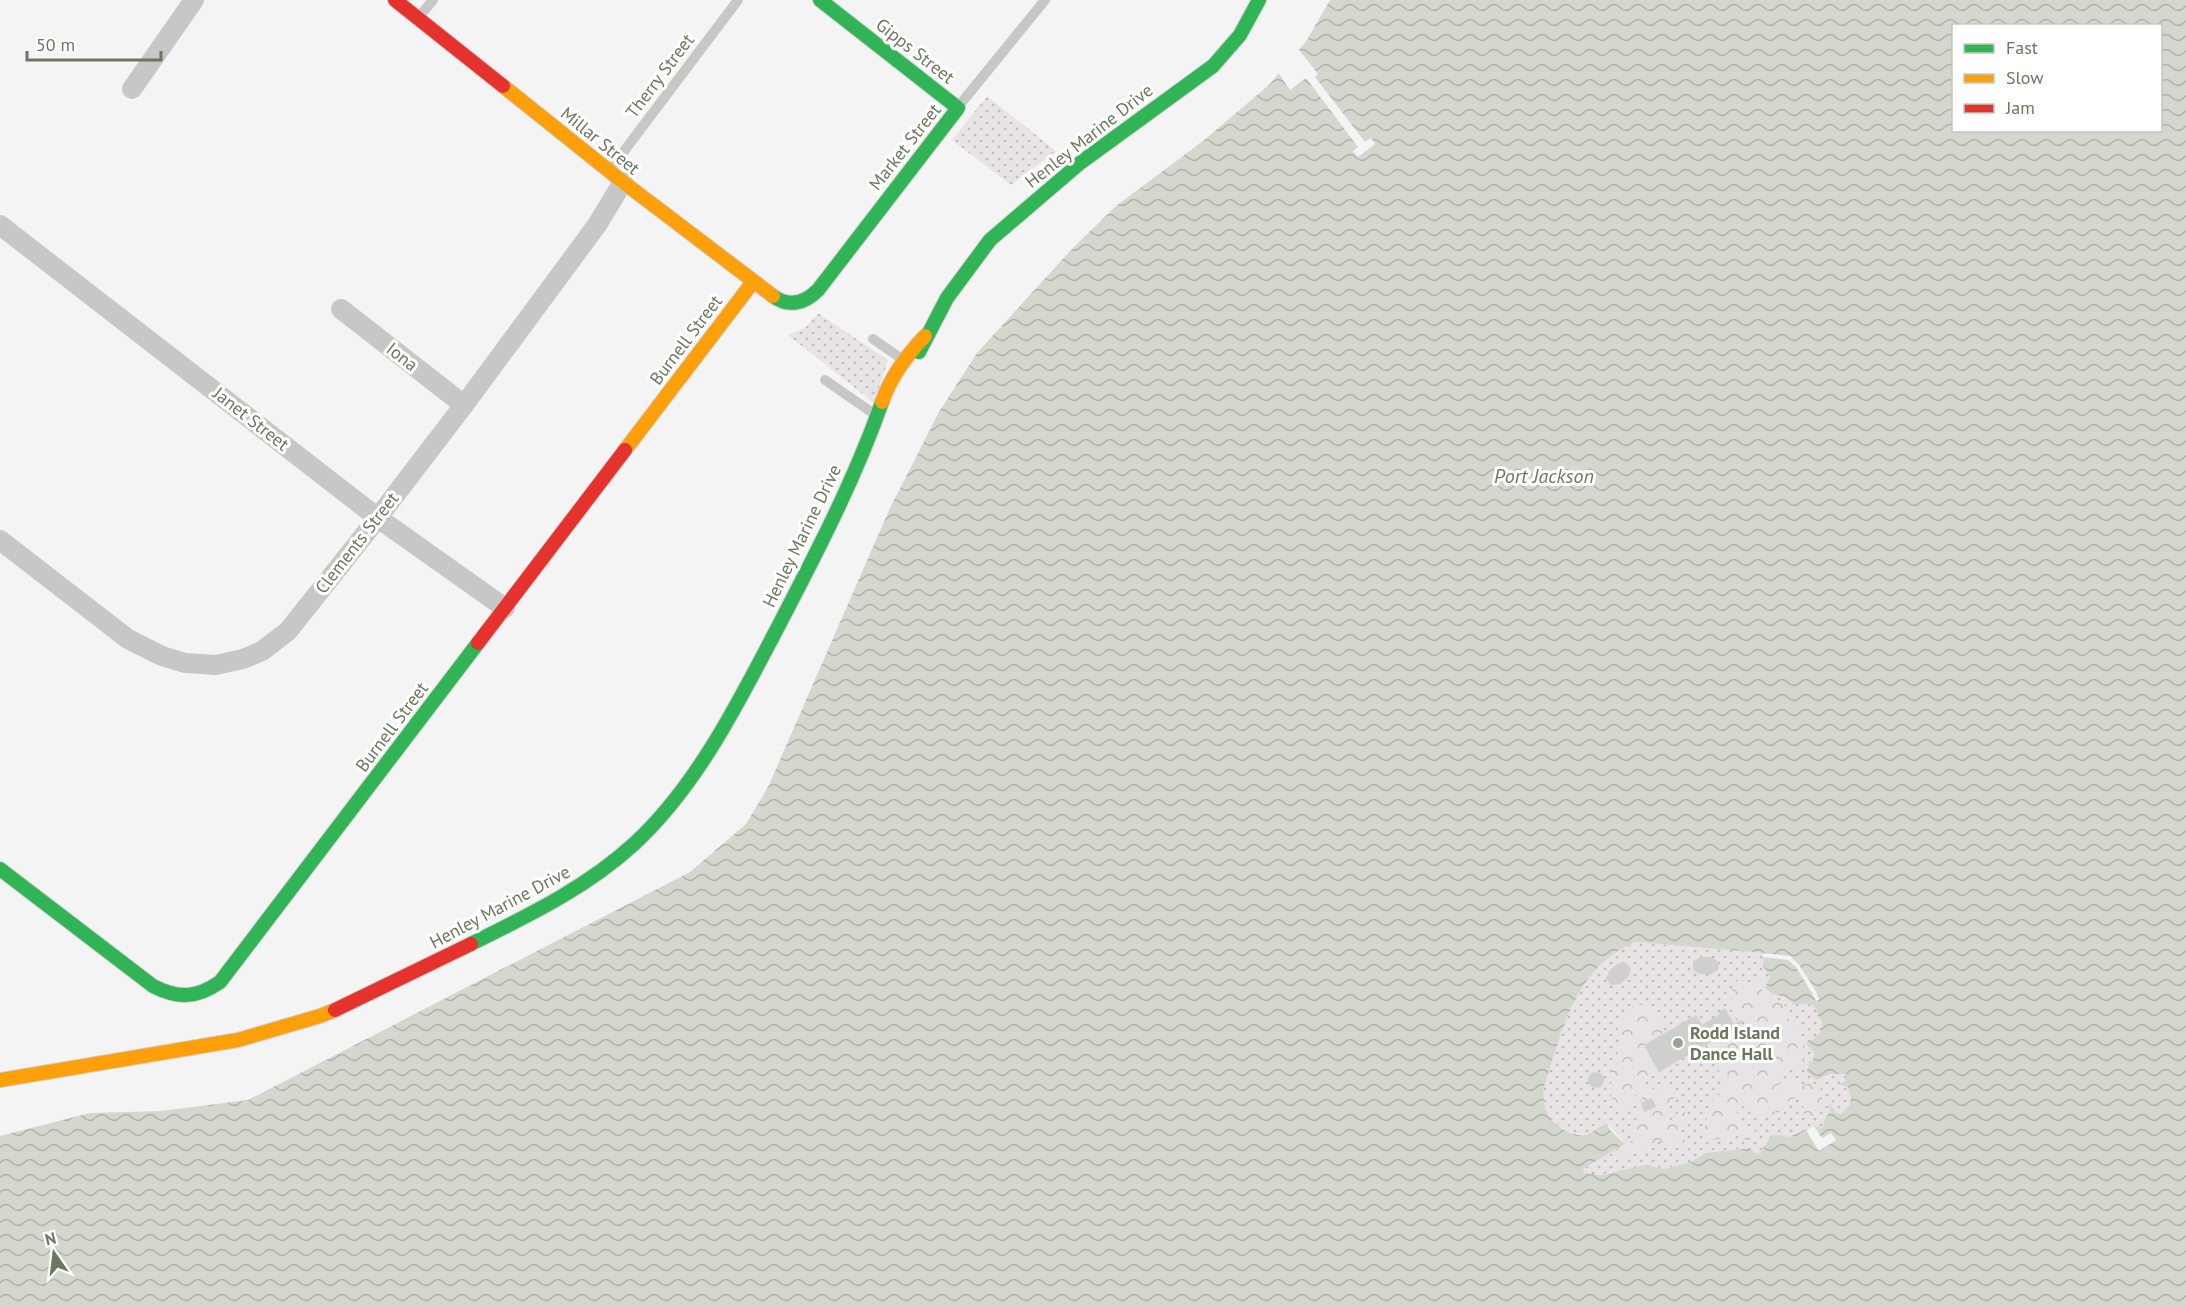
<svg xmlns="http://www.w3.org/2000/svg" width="2186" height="1307" font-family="'PT Sans',sans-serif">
<defs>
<pattern id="grass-dots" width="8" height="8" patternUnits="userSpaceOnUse" patternTransform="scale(1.5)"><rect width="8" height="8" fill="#e8e3e4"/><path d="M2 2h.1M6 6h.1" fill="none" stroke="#c0bdbc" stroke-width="1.8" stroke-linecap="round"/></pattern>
<pattern id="forest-crowns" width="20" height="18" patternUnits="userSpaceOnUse" patternTransform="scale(1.5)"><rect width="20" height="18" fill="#e8e3e4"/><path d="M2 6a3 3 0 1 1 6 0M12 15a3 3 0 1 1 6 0" fill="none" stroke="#c0bdbc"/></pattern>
<pattern id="water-waves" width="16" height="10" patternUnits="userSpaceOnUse" patternTransform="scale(1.5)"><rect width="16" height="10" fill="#d3d7cd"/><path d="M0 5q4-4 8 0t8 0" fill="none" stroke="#afb3aa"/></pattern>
</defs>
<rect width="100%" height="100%" fill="#f5f4f5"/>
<g fill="url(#grass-dots)">
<path d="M987 96 1056 151 1011 185 952 140Z"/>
<path d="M818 313 888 360 874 403 788 335 806 327Z"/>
<path d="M1636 942 1763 953V966L1770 976 1765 988C1772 997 1783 994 1791 1000L1792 1004C1804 1003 1818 1000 1818 1017 1830 1028 1815 1039 1806 1046L1812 1049 1813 1060 1809 1062 1807 1070 1815 1079C1827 1079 1834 1071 1846 1074V1080L1839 1086 1848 1087 1851 1098 1850 1104 1841 1114 1837 1113 1833 1105 1824 1120 1823 1128 1797 1133 1789 1137 1780 1135 1767 1139 1760 1153 1756 1154 1749 1148 1705 1153 1693 1161 1665 1169 1651 1166 1638 1167 1625 1171 1610 1172 1600 1175 1584 1173 1583 1169 1625 1144 1607 1123C1600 1126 1592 1133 1585 1134 1580 1136 1571 1134 1566 1131 1548 1122 1542 1107 1544 1087 1562 1032 1575 966 1636 942Z"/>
</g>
<g fill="url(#forest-crowns)">
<path d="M1762 975 1763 980 1761 988 1763 993 1774 1003 1782 1001 1786 1002 1783 1010 1788 1019 1798 1023V1031L1802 1035C1802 1046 1805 1055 1804 1066 1792 1067 1780 1073 1778 1086L1783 1090 1786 1083 1791 1081 1799 1089 1808 1083 1813 1085 1820 1083 1823 1105 1815 1112 1814 1118 1808 1120 1804 1117 1803 1100 1798 1097 1786 1102 1779 1112C1763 1113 1760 1119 1748 1107L1742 1106 1737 1112 1739 1118 1756 1132 1755 1136 1748 1141 1738 1136 1711 1140 1698 1134 1696 1130 1707 1125C1706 1108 1709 1101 1723 1092V1086L1718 1076 1720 1067 1716 1062 1700 1061 1697 1050 1736 1027 1739 1041 1742 1043 1747 1042 1750 1035 1746 1028 1748 1022 1743 1017 1737 1021C1729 1006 1727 994 1738 980L1741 979 1749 984 1757 976Z"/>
<path d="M1633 1005H1649L1663 1017V1032L1660 1036 1644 1045 1659 1072 1654 1076 1640 1079 1636 1086 1652 1087 1658 1093 1665 1086 1669 1085 1675 1096 1668 1105 1666 1119 1669 1121 1674 1119 1680 1110 1686 1113V1117L1678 1136 1680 1139 1690 1141 1688 1144C1676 1148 1668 1151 1659 1140L1651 1150 1637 1152 1626 1158 1619 1157 1618 1148 1633 1140 1626 1128 1639 1125 1636 1110 1643 1096 1641 1092 1637 1093 1624 1111 1617 1112 1614 1110V1102L1608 1088 1614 1078 1611 1071 1618 1063 1617 1049 1623 1040C1616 1031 1617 1027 1620 1017L1630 1013Z"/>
</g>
<path fill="url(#water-waves)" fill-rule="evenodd" d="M1330 0H2186V1307H0V1136L90 1113 161 1111 248 1100 690 872 746 824 768 787 890 508 939 412 977 353 1071 250 1116 206 1203 141 1270 84 1307 40ZM1954 26H2160V130H1954ZM1636 942 1763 953V966L1770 976 1765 988C1773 999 1788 992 1793 1005 1804 1003 1818 1001 1818 1017L1822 1021C1823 1032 1816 1039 1806 1044 1811 1051 1815 1048 1813 1060L1809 1062 1807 1071 1816 1080 1831 1074H1846L1845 1081 1839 1085 1848 1087 1851 1098 1850 1104 1841 1114 1837 1113 1829 1102 1830 1111 1824 1120 1823 1128 1814 1126 1789 1137 1780 1135 1770 1136 1760 1153 1756 1154 1750 1148 1705 1153 1693 1161 1665 1169 1646 1165 1600 1175 1584 1173 1583 1169 1625 1144 1610 1130 1607 1123C1600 1126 1592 1133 1585 1135 1580 1136 1571 1134 1566 1131 1548 1122 1542 1107 1544 1087 1562 1032 1575 966 1636 942Z"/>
<g fill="#f5f4f5">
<path d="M1297 47 1318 74 1315 77 1365 142 1371 138 1375 144 1358 157 1353 151 1358 147 1306 78 1290 90 1277 71Z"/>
<path d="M1763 953 1790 956 1799 965 1816 991 1819 1000 1816 1001 1812 993 1796 967 1788 960 1763 957Z"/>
<path d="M1814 1126 1822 1138 1831 1133 1836 1140 1819 1151 1806 1130Z"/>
</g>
<g fill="#cfd0cd">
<path d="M1701 957H1711L1719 962 1718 970 1711 974H1700L1693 970V961Z"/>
<path d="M1625 962 1631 969 1628 977 1620 984 1611 985 1606 979 1609 971 1617 964Z"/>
<path d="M1725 1008 1734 1024 1741 1020 1743 1023 1659 1072 1644 1045 1696 1015 1702 1025 1720 1014 1719 1012Z"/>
<circle cx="1596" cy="1080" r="8"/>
<path d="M1652 1098 1656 1107 1644 1112 1641 1103Z"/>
</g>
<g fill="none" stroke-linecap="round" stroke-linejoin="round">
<g stroke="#d1d1d0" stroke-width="16">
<g id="fast">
<path d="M773 296C789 308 805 303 818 290L958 108 820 0"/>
<path d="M919 352 947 298 990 240 1080 163 1213 66 1240 35 1259 0"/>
<path d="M0 869 153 986C178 999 197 998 220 982L478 643"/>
<path d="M471 944C529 915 586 888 634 844 698 785 739 701 779 625 817 552 855 479 882 402"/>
</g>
</g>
<g stroke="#d1d1d0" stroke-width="16">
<g id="slow">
<path d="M503 86 623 182 773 296"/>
<path d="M882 402C891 376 906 356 925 336"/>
<path d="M625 450 753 282"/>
<path d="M0 1080 238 1040 320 1016 335 1010"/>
</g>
</g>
<g stroke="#d1d1d0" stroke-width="16">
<g id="jam">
<path d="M395 0 503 86"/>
<path d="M478 643 625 450"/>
<path d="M335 1010 471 944"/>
</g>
</g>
<g stroke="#c7c8c6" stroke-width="10">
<path d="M418 18 433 0"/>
<path d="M958 107 1045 0"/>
<path d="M609 171 738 0"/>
<path d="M873 339 902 359"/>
<path d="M825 380 877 416"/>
</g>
<g stroke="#c7c8c6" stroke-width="20">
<path d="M132 89 194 0"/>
<path d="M0 225 378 518 505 608"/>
<path d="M341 309 464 405"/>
<path d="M0 540 128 639 162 656 185 663 216 665 243 659 262 651 288 631 373 524 464 405 597 225 623 182"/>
</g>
<use href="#fast" stroke="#30b455" stroke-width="14"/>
<use href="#slow" stroke="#ff9f0a" stroke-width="14"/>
<use href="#jam" stroke="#e5322d" stroke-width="14"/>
</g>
<circle fill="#9ba393" stroke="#fff" stroke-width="2" cx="1678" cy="1043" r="6"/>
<g text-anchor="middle" stroke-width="6" stroke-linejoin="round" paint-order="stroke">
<g font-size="18" fill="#6b775e" stroke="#fff">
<text transform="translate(915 51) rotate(38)" y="6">Gipps Street</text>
<text transform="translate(660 76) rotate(-53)" y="6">Therry Street</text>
<text transform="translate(1089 136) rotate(-38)" y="6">Henley Marine Drive</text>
<text transform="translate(600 141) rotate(39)" y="6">Millar Street</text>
<text transform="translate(905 147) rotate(-52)" y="6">Market Street</text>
<text transform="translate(686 340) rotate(-53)" y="6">Burnell Street</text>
<text transform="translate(402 357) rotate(38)" y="6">Iona</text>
<text transform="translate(251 419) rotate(38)" y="6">Janet Street</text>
<text transform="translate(802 536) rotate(-64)" y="6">Henley Marine Drive</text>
<text transform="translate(357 543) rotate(-52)" y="6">Clements Street</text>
<text transform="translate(392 727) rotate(-53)" y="6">Burnell Street</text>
<text transform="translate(500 907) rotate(-28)" y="6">Henley Marine Drive</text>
</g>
<g font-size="18" font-weight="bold" fill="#6b775e" stroke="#fff" text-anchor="start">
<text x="1690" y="1039">Rodd Island<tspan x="1690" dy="21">Dance Hall</tspan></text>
</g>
<g font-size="20" font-style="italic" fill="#70785e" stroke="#fff">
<text x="1544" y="483">Port Jackson</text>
</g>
</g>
<rect x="1952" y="24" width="210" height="108" fill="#ffffff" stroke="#c4c9bf" stroke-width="1.5"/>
<rect x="1964" y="44" width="30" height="9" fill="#30b455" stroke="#c4c9bf" stroke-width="1.5"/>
<text x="2006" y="54" font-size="18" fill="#6b775e">Fast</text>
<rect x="1964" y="74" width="30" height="9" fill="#ff9f0a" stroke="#c4c9bf" stroke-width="1.5"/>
<text x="2006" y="84" font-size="18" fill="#6b775e">Slow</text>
<rect x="1964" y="104" width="30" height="9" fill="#e5322d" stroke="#c4c9bf" stroke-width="1.5"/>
<text x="2006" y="114" font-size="18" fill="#6b775e">Jam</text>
<g transform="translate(54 1253) rotate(346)" stroke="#ffffff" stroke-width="4.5" paint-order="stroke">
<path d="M0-4.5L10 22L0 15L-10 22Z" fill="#6b775e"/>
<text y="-9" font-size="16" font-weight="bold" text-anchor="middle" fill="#6b775e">N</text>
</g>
<path d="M27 51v9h134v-9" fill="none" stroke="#6b775e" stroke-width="3"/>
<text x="36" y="51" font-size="18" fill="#6b775e" stroke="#ffffff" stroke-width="4.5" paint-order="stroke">50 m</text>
</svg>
